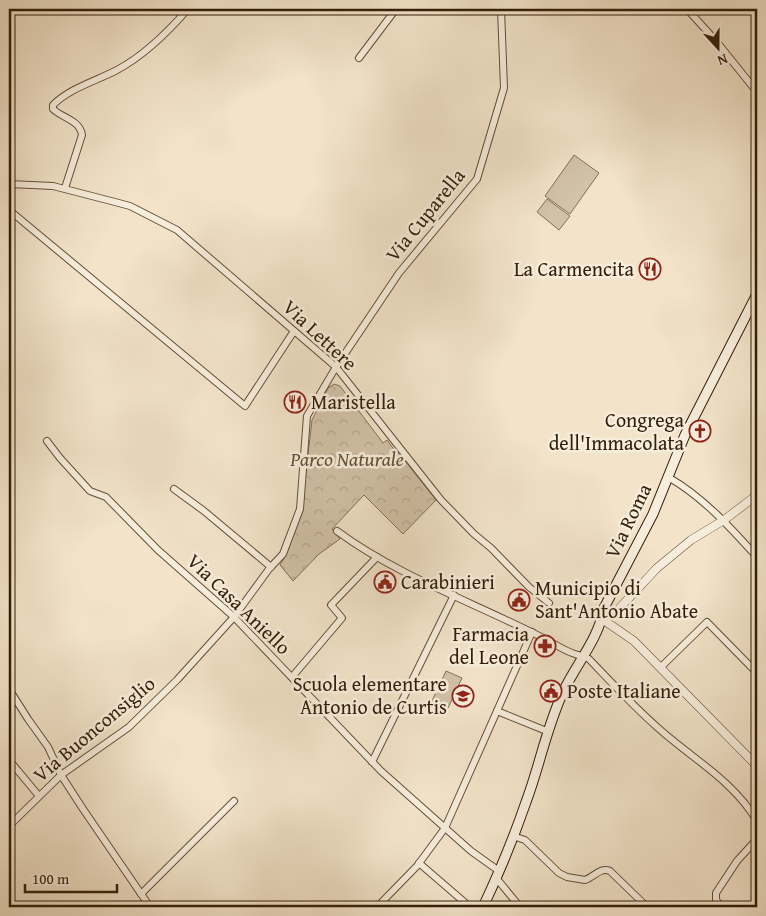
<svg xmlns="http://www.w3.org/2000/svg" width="766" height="916" font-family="'Gentium Book Plus',serif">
<defs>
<pattern id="park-crowns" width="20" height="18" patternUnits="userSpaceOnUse" patternTransform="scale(1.25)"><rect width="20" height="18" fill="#d2c2a8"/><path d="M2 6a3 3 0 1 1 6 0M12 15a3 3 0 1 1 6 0" fill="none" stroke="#b5a68f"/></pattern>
</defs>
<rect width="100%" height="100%" fill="#f2e3c9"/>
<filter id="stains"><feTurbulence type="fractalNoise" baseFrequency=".004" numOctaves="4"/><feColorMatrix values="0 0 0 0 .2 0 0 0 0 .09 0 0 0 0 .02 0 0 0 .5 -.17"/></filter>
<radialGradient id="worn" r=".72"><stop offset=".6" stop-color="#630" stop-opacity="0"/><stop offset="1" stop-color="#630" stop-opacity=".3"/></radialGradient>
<g fill="#d2c2a8" stroke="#827058">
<path d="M574 155 599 173 570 214 545 196Z"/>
<path d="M547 199 570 216 559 230 537 212Z"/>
<path d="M446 671 462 678 448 708 432 701Z"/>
</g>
<path fill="url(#park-crowns)" stroke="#827058" d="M334 384 340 386 383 443 387 440 396 452H398L436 500 403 534 364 495 332 529 340 539 319 554 293 581 280 565 286 555 302 507 312 420 328 388Z"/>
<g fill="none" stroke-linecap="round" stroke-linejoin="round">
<g stroke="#634f38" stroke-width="8">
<g id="minor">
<path d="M687 9 716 41 757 92"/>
<path d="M359 58 396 9"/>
<path d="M9 184 53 186 115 202 130 206 177 230 336 367 441 500 474 534 491 548 529 587 549 603"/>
<path d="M65 188 82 135C80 120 62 118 53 109V105C70 88 96 81 117 70 145 55 168 32 188 9"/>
<path d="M9 210 245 406 294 331"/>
<path d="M47 441 60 458 90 491 106 497 158 550 234 617 381 771 471 851 499 871"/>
<path d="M668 477C703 497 730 527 757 557"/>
<path d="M174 489 204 511 271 567"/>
<path d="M337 531C399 577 478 604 547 640 556 645 565 651 575 654 580 656 584 656 589 659 611 682 633 706 657 727 691 758 733 780 757 821"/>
<path d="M660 668 707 622 757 673"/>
<path d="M292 677 342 618 331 605 377 557"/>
<path d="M9 689 28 719 48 747 61 775 83 809 150 907"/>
<path d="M497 711 549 732"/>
<path d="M9 760 39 796"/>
<path d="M372 762 454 595"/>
<path d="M9 826 61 775 129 727 177 680 234 617 269 569 283 554 300 509 307 416 336 367 399 273 477 179 504 88 501 9"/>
<path d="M513 836 525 840 559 873 567 877 585 880C594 877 600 867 610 871L644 904"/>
<path d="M419 863 470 907"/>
<path d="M497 879 520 907"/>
<path d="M141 894 234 801"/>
<path d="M377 907 417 866 445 828 532 632"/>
<path d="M722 907 716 900V893L737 861 757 839"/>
</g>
</g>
<g stroke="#634f38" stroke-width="9">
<g id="tertiary">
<path d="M602 619 634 641 757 766"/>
<path d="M602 619 615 613 657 568 691 540 724 520 757 495"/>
</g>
</g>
<g stroke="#331e08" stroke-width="11">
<path id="secondary" d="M483 907C499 873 514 837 526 802 540 765 547 725 564 690 577 663 599 638 604 608L653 514 685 435 757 294"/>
</g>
<use href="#minor" stroke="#f7eddc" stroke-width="6"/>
<use href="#tertiary" stroke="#f7eddc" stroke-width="8"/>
<use href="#secondary" stroke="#f7eddc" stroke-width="9"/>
</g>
<defs>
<g id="restaurant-ring" transform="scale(1.125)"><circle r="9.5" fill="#f7eddc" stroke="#8f2418" stroke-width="1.5"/><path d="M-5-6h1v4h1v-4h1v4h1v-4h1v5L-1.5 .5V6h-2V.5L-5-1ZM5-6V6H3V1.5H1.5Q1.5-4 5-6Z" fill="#8f2418"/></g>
<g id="church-ring" transform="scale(1.125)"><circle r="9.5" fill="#f7eddc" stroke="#8f2418" stroke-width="1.5"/><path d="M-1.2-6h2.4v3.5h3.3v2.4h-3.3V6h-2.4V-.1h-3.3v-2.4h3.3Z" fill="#8f2418"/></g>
<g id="civic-ring" transform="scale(1.125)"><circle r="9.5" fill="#f7eddc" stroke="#8f2418" stroke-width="1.5"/><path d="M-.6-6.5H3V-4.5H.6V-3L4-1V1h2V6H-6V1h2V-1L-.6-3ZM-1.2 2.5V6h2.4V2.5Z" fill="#8f2418"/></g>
<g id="pharmacy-ring" transform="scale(1.125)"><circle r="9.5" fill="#f7eddc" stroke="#8f2418" stroke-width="1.5"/><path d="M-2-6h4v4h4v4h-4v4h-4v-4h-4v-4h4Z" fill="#8f2418"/></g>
<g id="school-ring" transform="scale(1.125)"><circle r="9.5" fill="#f7eddc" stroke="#8f2418" stroke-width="1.5"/><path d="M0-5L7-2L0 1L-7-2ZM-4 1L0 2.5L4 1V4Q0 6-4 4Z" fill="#8f2418"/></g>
</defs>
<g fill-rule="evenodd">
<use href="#restaurant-ring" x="650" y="269"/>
<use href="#restaurant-ring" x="295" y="402"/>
<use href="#church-ring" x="700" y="431"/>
<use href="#civic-ring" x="385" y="582"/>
<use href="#civic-ring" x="519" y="600"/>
<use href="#pharmacy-ring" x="545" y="646"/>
<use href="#civic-ring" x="551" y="691"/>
<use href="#school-ring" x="463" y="696"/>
</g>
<g text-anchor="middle" stroke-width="5" stroke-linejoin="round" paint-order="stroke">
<g font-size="20" fill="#331e08" stroke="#f7eddc">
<text transform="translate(425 215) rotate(-51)" y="7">Via Cuparella</text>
<text transform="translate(320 335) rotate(43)" y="7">Via Lettere</text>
<text transform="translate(628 521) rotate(-64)" y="7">Via Roma</text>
<text transform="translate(239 604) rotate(44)" y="7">Via Casa Aniello</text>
<text transform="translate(94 729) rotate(-40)" y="7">Via Buonconsiglio</text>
</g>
<g font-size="20" fill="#331e08" stroke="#f7eddc" text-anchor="end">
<text x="634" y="276">La Carmencita</text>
<text x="311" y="409" text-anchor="start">Maristella</text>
<text x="684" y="427">Congrega<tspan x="684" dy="23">dell'Immacolata</tspan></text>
<text x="401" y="589" text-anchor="start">Carabinieri</text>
<text x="535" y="595" text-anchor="start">Municipio di<tspan x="535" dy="23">Sant'Antonio Abate</tspan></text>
<text x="529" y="641">Farmacia<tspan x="529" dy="23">del Leone</tspan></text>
<text x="447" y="691">Scuola elementare<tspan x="447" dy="23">Antonio de Curtis</tspan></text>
<text x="567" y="698" text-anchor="start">Poste Italiane</text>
</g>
<g font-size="20" font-style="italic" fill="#634f38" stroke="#f7eddc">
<text x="347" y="466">Parco Naturale</text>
</g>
</g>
<rect width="766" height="916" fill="none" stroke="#f2e3c9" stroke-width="30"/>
<rect x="10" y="10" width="746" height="896" fill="none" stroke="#331e08" stroke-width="2.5"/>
<rect x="15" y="15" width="736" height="886" fill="none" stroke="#331e08"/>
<g transform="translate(718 48) rotate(159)" stroke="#f7eddc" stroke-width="4" paint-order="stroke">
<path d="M0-4L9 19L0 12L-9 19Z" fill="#331e08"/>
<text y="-8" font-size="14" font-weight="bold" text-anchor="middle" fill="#331e08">N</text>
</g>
<path d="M25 884v8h92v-8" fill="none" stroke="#331e08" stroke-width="2.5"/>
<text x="32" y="884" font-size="15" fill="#331e08" stroke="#f7eddc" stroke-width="4" paint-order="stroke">100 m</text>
<rect width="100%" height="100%" filter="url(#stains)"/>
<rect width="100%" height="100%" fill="url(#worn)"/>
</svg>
